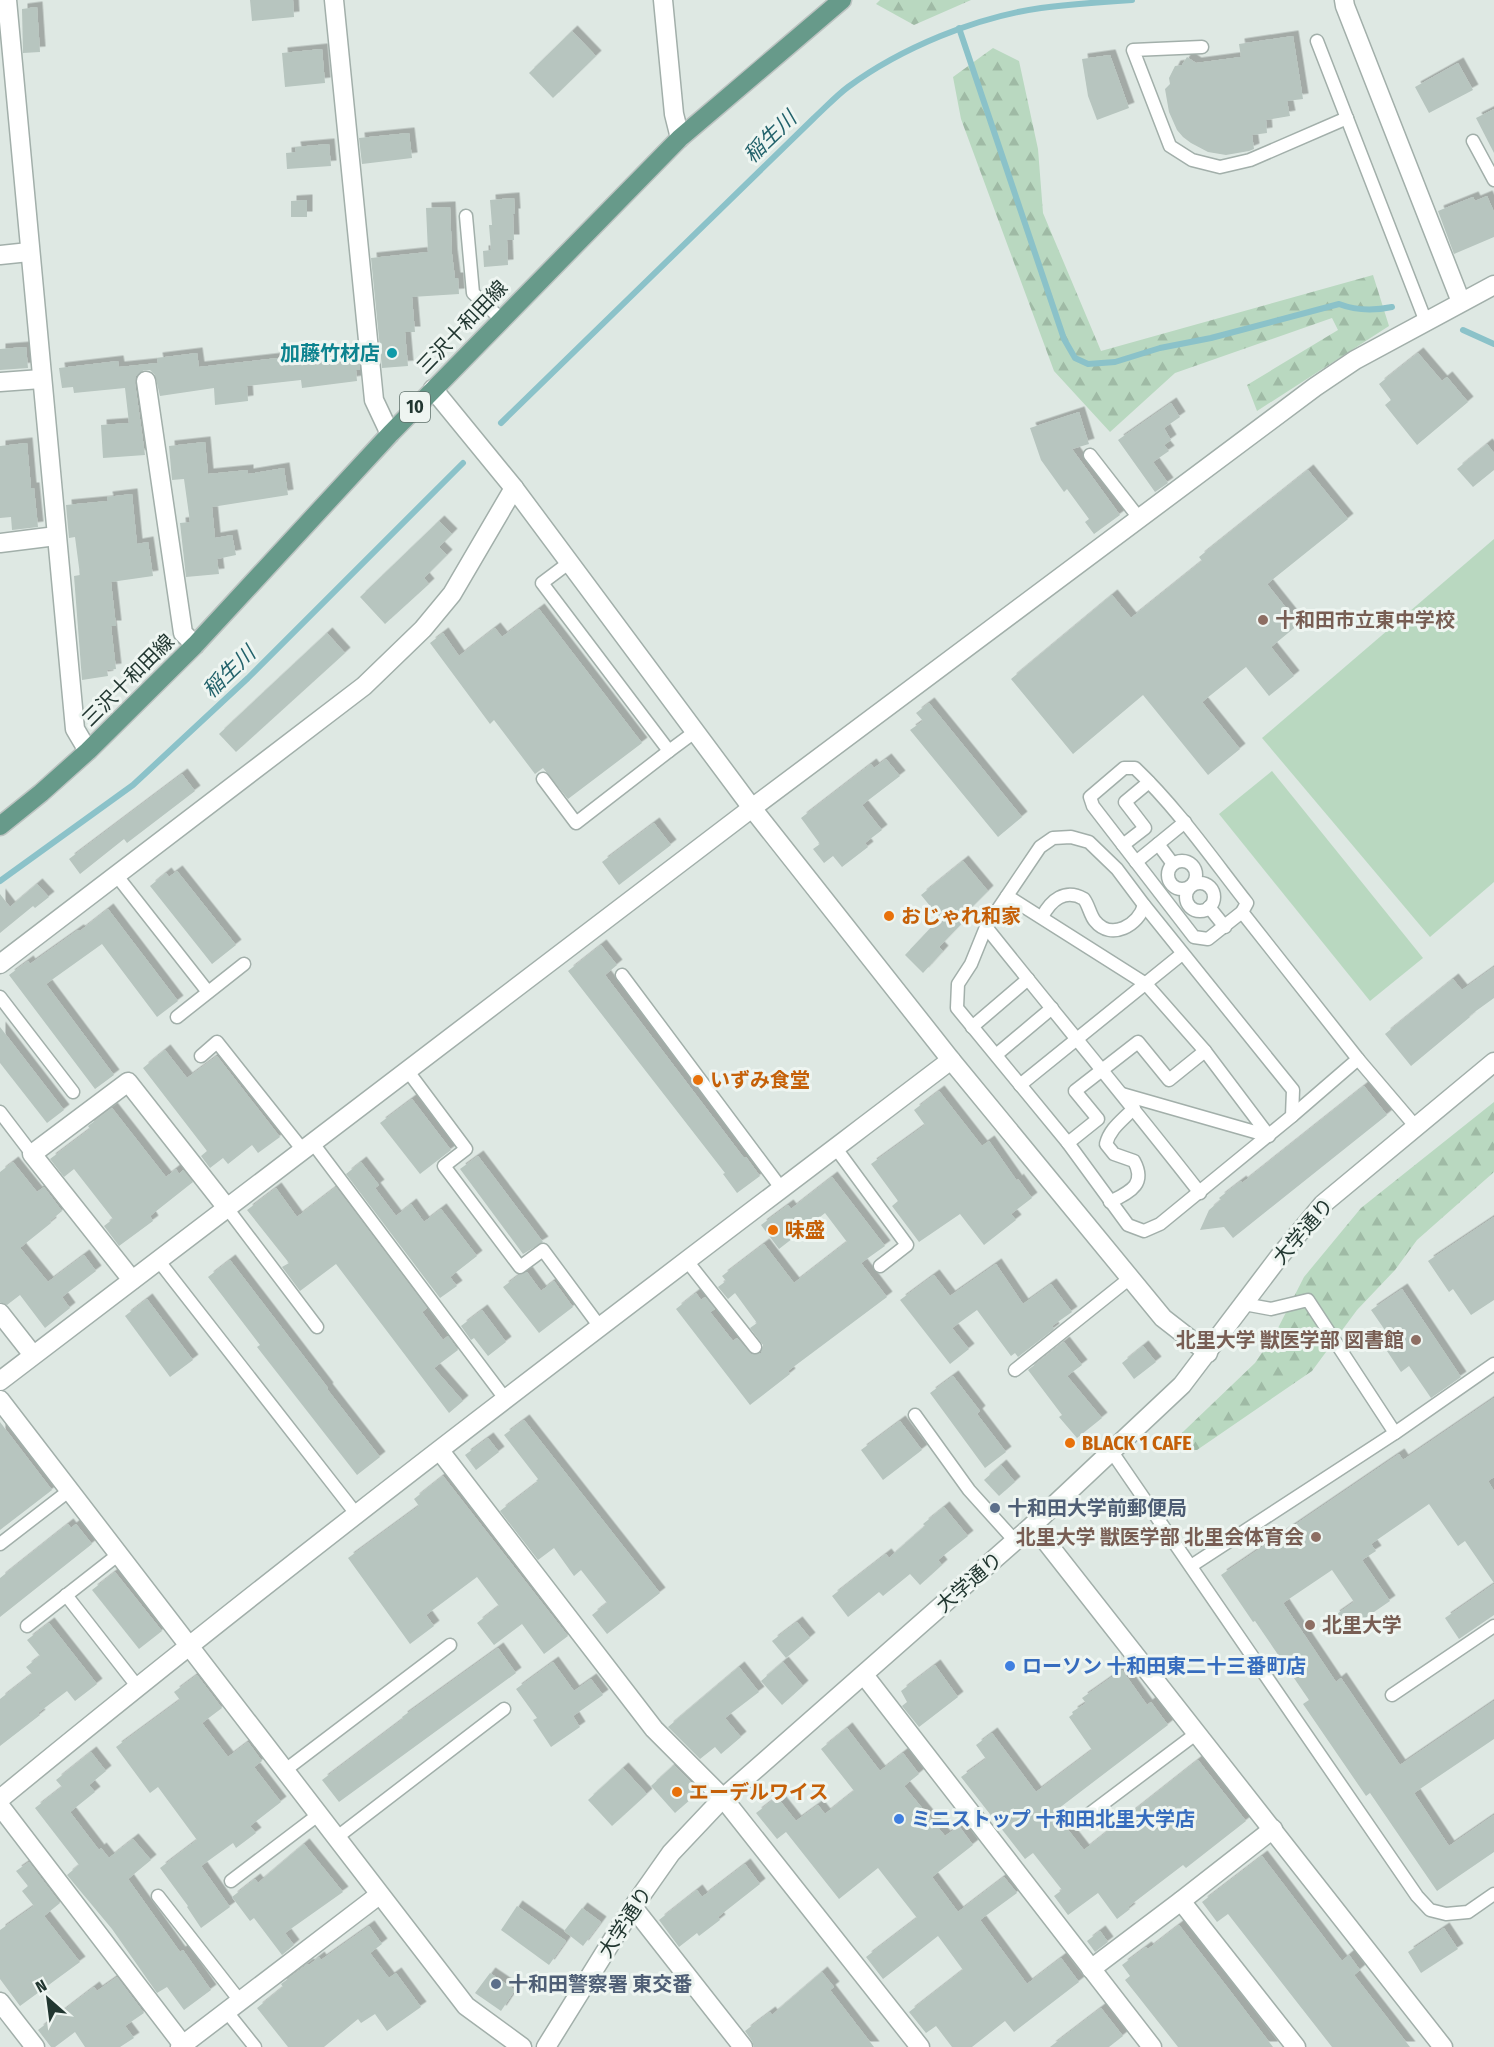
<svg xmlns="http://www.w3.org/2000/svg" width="1494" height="2047" font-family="'Fira Sans Condensed','Noto Sans JP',sans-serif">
<defs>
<pattern id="forest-firs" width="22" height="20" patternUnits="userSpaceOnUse" patternTransform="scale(1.5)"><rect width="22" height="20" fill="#b9d8c0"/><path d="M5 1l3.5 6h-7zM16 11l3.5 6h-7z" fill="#9fbaa5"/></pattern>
<filter id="shadow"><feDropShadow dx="5.5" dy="-5.5" stdDeviation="0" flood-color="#0004"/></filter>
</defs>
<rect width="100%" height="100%" fill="#dee8e3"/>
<g fill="url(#forest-firs)">
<path d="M880 0H971L914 25 876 4Z"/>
<path d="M993 48 1019 61 1038 149 1043 213 1101 351 1373 275 1389 326 1257 411 1247 385 1338 330 1332 318 1175 373 1110 432 1054 371 961 119 953 77Z"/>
<path d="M1494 1102V1172L1417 1240 1395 1270 1357 1310 1312 1371 1197 1450 1163 1451 1255 1363 1276 1332 1304 1277 1361 1208Z"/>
</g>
<g fill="#b9d8c0">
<path d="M1494 539V882L1430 937 1262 738Z"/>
<path d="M1272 771 1423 958 1370 1001 1219 814Z"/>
</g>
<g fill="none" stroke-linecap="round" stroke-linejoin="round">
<g stroke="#8bc2c9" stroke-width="6">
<path d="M959 28 1064 339 1075 358 1088 364 1115 362 1160 348 1211 338 1339 304C1357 311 1373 311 1392 307"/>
<path d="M1463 330 1494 344"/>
<path d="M501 423 814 118C825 108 836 96 848 87 901 48 976 17 1041 8 1071 4 1101 2 1132 0"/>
<path d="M0 881 133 785 248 678 463 463"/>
</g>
</g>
<g fill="#b7c5bf" filter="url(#shadow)">
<path d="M250 0H293L294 17 252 21Z"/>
<path d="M37 7 40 52 23 53 22 9Z"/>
<path d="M572 31 596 56 553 98 529 73Z"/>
<path d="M1293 36 1303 99 1287 101 1290 116 1266 120 1267 133 1252 135 1254 149 1249 151 1226 155 1208 152 1191 143 1183 137 1177 130 1169 112 1165 89 1170 84 1169 78 1175 66 1182 65 1187 57 1196 63 1241 57 1239 44Z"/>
<path d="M322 49 325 83 285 87 282 53Z"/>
<path d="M1110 55 1129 108 1097 120 1088 96 1082 59Z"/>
<path d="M1458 63 1473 90 1429 113 1415 87Z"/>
<path d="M1494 109V153L1476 118Z"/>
<path d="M409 133 412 158 362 164 359 138Z"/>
<path d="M329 144 331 166 287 169 286 153 296 152 295 147Z"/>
<path d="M1487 196 1494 212V237L1454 254 1438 211 1473 197 1475 201Z"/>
<path d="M514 198 515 214H513L514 240H507L508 265 484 267 483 251 491 250 489 225H492L490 200Z"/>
<path d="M307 200V217H291V201Z"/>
<path d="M450 207 452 254 455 278H458L459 294 412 297 415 332H405L408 366 382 368 371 258 428 252 426 208Z"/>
<path d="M26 347 28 368 0 370V349Z"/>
<path d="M358 349 360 370H356L357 381 302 388 301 380 247 386 248 401 215 405 214 388 160 396 155 375 150 370H144L136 376 135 383 145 455 103 458 101 425 129 423 125 388 74 393 73 387 62 388 59 368 118 361 119 367 158 363 157 358 197 353 199 367Z"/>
<path d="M1418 353 1442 381 1447 377 1468 402 1417 445 1385 405 1391 400 1379 384Z"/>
<path d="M1171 403 1180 417 1164 428 1171 440 1164 445 1169 451 1153 462 1168 483 1155 492 1118 440Z"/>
<path d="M1079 412 1089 444 1072 449 1120 515 1094 534 1085 522 1089 519 1067 489 1064 492 1041 460 1030 428Z"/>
<path d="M205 442 208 474 248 470V474L284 468 288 495 212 507 215 538 232 535 236 555 217 559 219 574 186 577 180 523 190 522 184 479 172 480 169 446Z"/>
<path d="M27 443 31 488H34L38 527 12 530 11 517 0 518V446Z"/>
<path d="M1487 444 1494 453V470L1473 487 1457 469Z"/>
<path d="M1308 470 1348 519 1267 584 1299 624 1271 647 1294 676 1269 696 1246 667 1202 702 1240 749 1208 775 1143 695 1073 754 1011 679 1112 595 1131 618 1202 561 1199 557Z"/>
<path d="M132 494 137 544 148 542 153 576 111 582 116 626H111L116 669 107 670 108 676 82 680 74 576 80 575 75 537 69 538 66 505 108 501 107 497Z"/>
<path d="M439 521 452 534 439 547 447 555 424 578 429 584 385 624 360 597Z"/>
<path d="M539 609 642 743 568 799 543 768 535 774 494 720 490 724 430 643 443 633 459 656 495 628 502 637Z"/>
<path d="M327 633 345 653 236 752 219 734Z"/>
<path d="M929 703 1022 817 998 837 910 730 923 721 916 713Z"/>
<path d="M886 759 900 776 862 805 882 830 865 843 868 847 842 867 833 856 824 863 813 849 820 844 801 818 871 764 874 768Z"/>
<path d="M182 774 195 791 127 843 124 839 80 874 69 859Z"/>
<path d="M654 823 671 845 619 885 602 862Z"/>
<path d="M963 861 988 891 962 917 965 920 939 947 943 951 923 973 905 955 940 918 921 895Z"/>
<path d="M177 871 236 945 212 964 150 886 166 873 169 877Z"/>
<path d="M37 884 49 897 35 908 33 906 0 933V894L10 907Z"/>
<path d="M108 909 178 1001 157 1017 102 944 46 984 114 1075 95 1089 9 975 28 961 30 964 78 930 80 931Z"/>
<path d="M601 945 617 965 605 975 744 1158 746 1157 760 1176 737 1193 723 1174 725 1173 568 971Z"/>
<path d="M1494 967V998L1469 1016 1470 1017 1411 1066 1385 1034 1453 979 1462 990Z"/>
<path d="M0 1027 64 1110 47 1123 0 1063Z"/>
<path d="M165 1050 187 1078 217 1056 280 1137 258 1153 252 1145 228 1164 223 1158 210 1168 201 1156 207 1151 143 1068Z"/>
<path d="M1364 1086 1387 1115 1233 1238 1224 1227 1200 1230 1209 1210 1221 1200 1219 1198 1241 1181 1242 1183Z"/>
<path d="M939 1091 982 1146 989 1141 1017 1181 1018 1179 1032 1198 1011 1214 1016 1220 984 1245 960 1214 919 1242 892 1206 898 1201 871 1164 925 1125 914 1110Z"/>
<path d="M412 1099 451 1150 420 1174 380 1123Z"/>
<path d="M112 1108 166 1177 176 1169 179 1174 183 1170 193 1182 150 1216 153 1221 119 1246 104 1226 113 1219 74 1169 64 1177 50 1159 90 1129 88 1126Z"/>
<path d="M478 1156 543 1242 523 1254 460 1169Z"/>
<path d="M13 1162 37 1192 44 1187 62 1211 50 1221 51 1223 21 1247V1249L48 1282 84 1255 96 1271 62 1297 70 1308 45 1328 20 1295 7 1305 0 1302V1172Z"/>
<path d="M361 1162 379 1185 375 1188 396 1216 411 1204 424 1222 441 1209 477 1256 450 1277 457 1286 440 1298 346 1174Z"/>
<path d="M832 1177 885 1246 861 1263 887 1297 788 1371 790 1374 750 1405 676 1309 696 1293 701 1300 705 1297 715 1309 710 1312 733 1341 737 1338 751 1354 761 1353 763 1345 750 1328 757 1323 735 1293 728 1299 718 1287 726 1281 722 1276 764 1244 794 1283 847 1242 825 1213 779 1249 761 1225 788 1205 791 1209Z"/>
<path d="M336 1187 427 1308 422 1312 443 1340 448 1336 458 1350 434 1368 463 1401 449 1413 336 1264 300 1291 282 1267 289 1263 247 1210 276 1188 297 1217Z"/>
<path d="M1494 1217V1300L1471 1315 1453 1289 1449 1292 1428 1261Z"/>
<path d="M230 1260 328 1388 327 1389 380 1457 357 1475 257 1347 260 1345 208 1277Z"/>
<path d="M996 1264 1023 1304 1051 1284 1072 1312 1052 1326 1054 1329 1018 1357 1015 1353 1011 1356 977 1310 952 1328 969 1349 950 1364 900 1300 934 1275 950 1296Z"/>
<path d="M527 1272 541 1291 554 1281 573 1307 539 1333 503 1287 519 1275Z"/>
<path d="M1402 1289 1461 1377 1431 1398 1409 1366 1401 1372 1381 1342 1389 1336 1371 1310Z"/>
<path d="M147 1299 193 1360 170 1377 125 1316Z"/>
<path d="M482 1310 506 1342 488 1356 474 1338 471 1340 461 1326Z"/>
<path d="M1064 1342 1082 1365 1067 1376 1102 1418 1077 1438 1059 1417 1062 1415 1028 1370Z"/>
<path d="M1143 1346 1156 1362 1134 1379 1122 1363Z"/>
<path d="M953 1376 980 1411 977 1414 1006 1452 985 1468 930 1393Z"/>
<path d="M1494 1398V1477L1488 1481 1494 1491V1583L1465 1541 1458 1546 1429 1504 1371 1544 1376 1551 1362 1560 1390 1601 1345 1632 1334 1616 1354 1602 1332 1570 1283 1603 1336 1682 1341 1678 1400 1765 1494 1701V1739L1414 1793 1449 1846 1494 1815V1852L1437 1891 1370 1793 1366 1796 1303 1704 1309 1700 1255 1621 1253 1622 1221 1575 1399 1454 1403 1460Z"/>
<path d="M524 1420 660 1593 607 1634 592 1615 607 1603 581 1570 574 1576 554 1548 538 1560 500 1511 538 1482 536 1481 538 1479 504 1435Z"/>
<path d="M900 1421 922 1450 883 1480 861 1450Z"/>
<path d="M0 1422 52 1490 0 1530Z"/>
<path d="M488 1438 499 1452 476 1470 465 1455Z"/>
<path d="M1001 1465 1015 1482 999 1496 984 1480Z"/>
<path d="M443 1476 568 1636 544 1654 522 1624 494 1645 477 1623 499 1606 477 1577 426 1615 434 1626 410 1644 348 1558 419 1506 414 1499Z"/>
<path d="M944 1507 968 1536 938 1560 942 1565 920 1585 910 1574 883 1596 879 1592 848 1617 832 1596 886 1554 889 1558 925 1526 923 1524Z"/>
<path d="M68 1524 71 1528 76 1524 92 1544 0 1617V1578Z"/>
<path d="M115 1572 162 1631 139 1649 92 1590Z"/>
<path d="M1494 1584V1615L1459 1639 1445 1618Z"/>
<path d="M797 1622 810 1638 786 1658 772 1641Z"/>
<path d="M49 1623 97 1684 75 1701 67 1691 38 1713 40 1715 0 1746V1699L32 1674 26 1667 40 1656 27 1640Z"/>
<path d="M498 1648 516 1673 339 1802 322 1780 403 1719 402 1717Z"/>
<path d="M553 1662 574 1691 591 1679 603 1695 573 1716 580 1727 551 1747 533 1720 537 1718 516 1689Z"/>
<path d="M783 1662 803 1686 782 1705 761 1681Z"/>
<path d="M935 1665 958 1697 919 1727 902 1706 907 1702 901 1691Z"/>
<path d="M739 1667 759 1692 725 1718 741 1737 721 1754 715 1747 700 1759 668 1727Z"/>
<path d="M1122 1670 1147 1705 1151 1702 1168 1725 1054 1812 1084 1850 1198 1760 1246 1821 1186 1868 1183 1865 1128 1907 1130 1909 1117 1919 1098 1893 1068 1915 1054 1896 1062 1890 1033 1853 1025 1859 961 1777 986 1759 976 1745 992 1733 1036 1792 1092 1750 1069 1717 1073 1714 1072 1712 1086 1703 1082 1698Z"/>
<path d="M197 1675 222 1708 202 1723 228 1757 248 1742 262 1761 254 1767 281 1802 250 1826 256 1833 236 1848 233 1843 201 1866 230 1907 201 1928 187 1907 188 1906 160 1868 197 1840 158 1787 150 1793 116 1747 180 1700 174 1692Z"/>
<path d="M847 1728 880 1771 903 1753 919 1774 904 1786 945 1836 959 1826 973 1845 932 1877 958 1912 1004 1877 1017 1893 980 1920 1027 1984 1061 1958 1079 1982 1014 2032 1005 2021 972 2047H952L936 2026 926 2033 909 2012 963 1970 938 1936 883 1979 866 1957 917 1918 878 1868 839 1899 786 1832 777 1839 756 1813 777 1797 796 1821 818 1805 825 1814 854 1791 821 1749Z"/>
<path d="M91 1752 106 1771 89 1785 95 1792 70 1812 99 1850 101 1848 109 1858 133 1839 151 1860 128 1879 180 1952 183 1950 211 1990 184 2010 167 1987 157 1993 112 1929 67 1875 79 1865 35 1808 62 1787 56 1780Z"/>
<path d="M674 1765 700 1791 675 1813 651 1786Z"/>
<path d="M623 1768 647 1794 612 1826 588 1800Z"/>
<path d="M304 1844 343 1892 285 1933 294 1945 282 1955 254 1918 250 1921 232 1897 255 1879 258 1883Z"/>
<path d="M1262 1856 1342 1961 1349 1955 1360 1970 1354 1975 1410 2047H1332L1228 1914 1217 1922 1202 1902Z"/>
<path d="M29 1862 60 1903 44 1916 80 1962 20 2006 0 1979V1930L34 1906 22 1891 28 1886 16 1871Z"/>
<path d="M745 1864 760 1884 718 1917 720 1920 699 1936 697 1933 679 1947 659 1920 697 1890 702 1897Z"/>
<path d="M517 1906 566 1941 549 1965 501 1930Z"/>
<path d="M582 1908 601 1922 583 1946 564 1931Z"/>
<path d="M1179 1925 1231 1992 1273 2047H1178L1137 1995 1125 1980 1130 1976 1122 1965 1146 1947 1148 1949Z"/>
<path d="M369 1926 382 1944 370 1953 389 1978 396 1973 421 2007 387 2031 375 2014 361 2023 358 2019 324 2047H288L257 2008 283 1987 281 1984 308 1964 309 1965 319 1957 321 1960Z"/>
<path d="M1444 1928 1458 1949 1421 1973 1408 1952Z"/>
<path d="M1100 1931 1108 1942 1095 1952 1087 1941Z"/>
<path d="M822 1972 834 1987 830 1990 874 2047H754L752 2041 745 2031 770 2012 772 2015Z"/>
<path d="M490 1973 515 1990 501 2011 475 1993Z"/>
<path d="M117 1977 144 2013 125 2026 134 2038 120 2047H85L75 2032 55 2047H51L38 2030 94 1987 97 1991Z"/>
<path d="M1101 2008 1123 2036 1109 2047H1050Z"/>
</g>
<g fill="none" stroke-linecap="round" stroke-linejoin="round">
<g stroke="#a2afaa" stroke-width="15">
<g id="service">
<path d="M1317 41 1426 322"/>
<path d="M1202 47 1133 50 1170 146 1192 160 1220 167 1250 160 1347 118"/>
<path d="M1473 141 1494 180"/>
<path d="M466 216 473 293 501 319"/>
<path d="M1090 455 1139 518"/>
<path d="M570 562 542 583 669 751 696 731"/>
<path d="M1124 768H1135C1177 808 1211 857 1247 903L1242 912 1208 939 1194 937 1093 806 1090 797Z"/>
<path d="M543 779 576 823 669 751"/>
<path d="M1071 837 1089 842 1117 869 1144 905 1293 1090 1292 1116 1160 1224 1144 1231 1128 1225 1068 1143 957 1008 958 984 971 964 986 927 1040 847 1053 838Z"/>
<path d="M1158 844 1173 864"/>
<path d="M1123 845 1145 828 1125 802 1149 782"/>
<circle cx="1182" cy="875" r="14"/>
<path d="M1136 862 1185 822"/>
<path d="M117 876 208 992"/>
<circle cx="1200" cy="897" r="14"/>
<path d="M1007 896 1146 984 1205 1051 1269 1136 1122 1094"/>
<path d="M1209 907 1225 927"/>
<path d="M1242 912 1358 1059 1292 1116"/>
<path d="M1042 917C1051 900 1065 888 1084 899 1089 906 1090 915 1095 921 1111 941 1139 925 1144 905"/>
<path d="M986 927C1057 1016 1130 1103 1200 1193"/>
<path d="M622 975 781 1188"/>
<path d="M0 997 73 1092"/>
<path d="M177 1017 244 964"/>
<path d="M972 1027 1028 979"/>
<path d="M996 1055 1052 1008"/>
<path d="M201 1056 217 1042 302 1149"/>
<path d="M1358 1059 1416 1127"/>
<path d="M407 1070 466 1149 444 1166 520 1267 543 1250 600 1327"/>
<path d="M1020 1085 1182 954"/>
<path d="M0 1112 32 1154"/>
<path d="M312 1142 506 1400"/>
<path d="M1068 1143 1098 1119 1075 1091 1138 1042 1169 1080 1205 1051"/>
<path d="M835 1147 907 1245 880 1266"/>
<path d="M1110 1202C1129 1192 1147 1185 1134 1161L1114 1154 1106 1144C1110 1128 1123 1120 1134 1108"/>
<path d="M227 1208 317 1327"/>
<path d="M158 1260 357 1515"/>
<path d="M687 1261 755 1347"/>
<path d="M1244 1304 1271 1309 1308 1300 1395 1433"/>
<path d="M1015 1370 1130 1278"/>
<path d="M915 1415 969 1490 1015 1541"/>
<path d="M1112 1452 1417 1896 1430 1910 1446 1914 1468 1912 1494 1894"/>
<path d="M0 1544 70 1490"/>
<path d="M1191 1566 1395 1433 1494 1364"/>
<path d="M66 1595 137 1686"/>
<path d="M27 1626 119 1554"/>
<path d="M1392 1695 1494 1626"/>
<path d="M284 1771 450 1645"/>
<path d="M1080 1821 1197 1733"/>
<path d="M336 1838 504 1709"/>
<path d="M231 1881 318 1815"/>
<path d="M158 1896 240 2001"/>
<path d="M227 2012 255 2047"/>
</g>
</g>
<g stroke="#a2afaa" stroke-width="21">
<g id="minor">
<path d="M7 0 75 729 88 751"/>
<path d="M334 0 374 400 390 434"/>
<path d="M663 0 674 114 680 138"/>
<path d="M1344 0 1345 6 1461 302"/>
<path d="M0 255 29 252"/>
<path d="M146 381 183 633 195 645"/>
<path d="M0 382 41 379"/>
<path d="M433 389 514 488 752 808 951 1060 1163 1318 1208 1353"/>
<path d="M0 543 56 536"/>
<path d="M0 964 364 686 423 629 452 594 514 488"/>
<path d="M132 1280 32 1154 128 1082 227 1208"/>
<path d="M0 1313 33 1355"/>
<path d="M0 1381 752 808 1315 387 1355 360 1494 285"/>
<path d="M0 1400 466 2006 522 2047"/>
<path d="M440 1451 654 1729 723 1798 920 2047"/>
<path d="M1033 1525 1443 2047"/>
<path d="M864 1675 1152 2047"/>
<path d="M0 1799C310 1544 631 1303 951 1060"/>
<path d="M0 1806 183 2045"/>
<path d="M1181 1901 1296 2047"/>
<path d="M633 1907 743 2047"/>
<path d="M1091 1969 1181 1901 1273 1829"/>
<path d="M0 2002 35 2047"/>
<path d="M180 2047 379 1895"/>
</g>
</g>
<g stroke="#a2afaa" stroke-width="21">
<path id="tertiary" d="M546 2047 633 1907 671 1853 723 1798 1033 1525 1182 1385 1279 1257 1323 1204 1494 1062"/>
</g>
<g stroke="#bcc3c1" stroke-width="21">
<path id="primary" d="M0 826 41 793 88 751 195 645 390 434 680 138 842 0"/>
</g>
<use href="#service" stroke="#fff" stroke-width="12"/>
<use href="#minor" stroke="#fff" stroke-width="18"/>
<use href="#tertiary" stroke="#fff" stroke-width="18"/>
<use href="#primary" stroke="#679a8a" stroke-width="18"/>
</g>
<circle fill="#0f9aa8" stroke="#eef5f1" stroke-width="2" cx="392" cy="353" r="6"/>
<g fill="#8d6e63" stroke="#eef5f1" stroke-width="2">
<circle cx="1263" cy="620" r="6"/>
<circle cx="1416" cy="1340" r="6"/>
<circle cx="1316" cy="1537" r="6"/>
<circle cx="1310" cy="1625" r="6"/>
</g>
<g fill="#e8710a" stroke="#eef5f1" stroke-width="2">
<circle cx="889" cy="916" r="6"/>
<circle cx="698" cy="1080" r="6"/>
<circle cx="773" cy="1230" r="6"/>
<circle cx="1070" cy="1443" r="6"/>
<circle cx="677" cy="1792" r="6"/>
</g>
<g fill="#5c6f8a" stroke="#eef5f1" stroke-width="2">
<circle cx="995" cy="1508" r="6"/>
<circle cx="496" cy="1984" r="6"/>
</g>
<g fill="#3f7fe0" stroke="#eef5f1" stroke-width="2">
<circle cx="1010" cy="1666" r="6"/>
<circle cx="899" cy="1819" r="6"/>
</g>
<g text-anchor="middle" stroke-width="6" stroke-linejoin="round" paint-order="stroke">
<rect fill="#eef5f1" stroke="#5e6f6a" stroke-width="1.5" x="400" y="392" width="30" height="30" rx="4.5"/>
<g font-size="18" font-weight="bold" fill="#213630">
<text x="415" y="413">10</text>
</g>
<g font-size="20" fill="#213630" stroke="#eef5f1">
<text transform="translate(462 327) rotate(-46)" y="7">三沢十和田線</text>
<text transform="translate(128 680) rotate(-45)" y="7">三沢十和田線</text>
<text transform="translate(1303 1231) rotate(-49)" y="7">大学通り</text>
<text transform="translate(969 1582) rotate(-41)" y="7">大学通り</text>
<text transform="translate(625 1922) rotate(-57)" y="7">大学通り</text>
</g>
<g font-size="20" font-weight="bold" fill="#0d838f" stroke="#eef5f1" text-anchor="end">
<text x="380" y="360">加藤竹材店</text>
</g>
<g font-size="20" font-weight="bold" fill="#785e54" stroke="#eef5f1" text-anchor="start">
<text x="1275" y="627">十和田市立東中学校</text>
<text x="1404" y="1347" text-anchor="end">北里大学 獣医学部 図書館</text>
<text x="1304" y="1544" text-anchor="end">北里大学 獣医学部 北里会体育会</text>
<text x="1322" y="1632">北里大学</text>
</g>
<g font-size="20" font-weight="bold" fill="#c56008" stroke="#eef5f1" text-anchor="start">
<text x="901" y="923">おじゃれ和家</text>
<text x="710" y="1087">いずみ食堂</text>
<text x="785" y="1237">味盛</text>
<text x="1082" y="1450">BLACK 1 CAFE</text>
<text x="689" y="1799">エーデルワイス</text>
</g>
<g font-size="20" font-weight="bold" fill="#4e5e75" stroke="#eef5f1" text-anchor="start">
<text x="1007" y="1515">十和田大学前郵便局</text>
<text x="508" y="1991">十和田警察署 東交番</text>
</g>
<g font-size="20" font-weight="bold" fill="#366cbe" stroke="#eef5f1" text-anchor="start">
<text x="1022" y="1673">ローソン 十和田東二十三番町店</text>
<text x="911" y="1826">ミニストップ 十和田北里大学店</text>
</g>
<g font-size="21" font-style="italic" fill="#22626b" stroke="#eef5f1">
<text transform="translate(770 137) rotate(-44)" y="7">稲生川</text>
<text transform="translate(229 672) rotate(-44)" y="7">稲生川</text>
</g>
</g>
<g transform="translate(48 1999) rotate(332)" stroke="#eef5f1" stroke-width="4.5" paint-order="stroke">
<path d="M0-4.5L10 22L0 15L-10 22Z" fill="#213630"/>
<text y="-9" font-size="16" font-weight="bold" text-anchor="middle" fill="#213630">N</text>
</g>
</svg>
